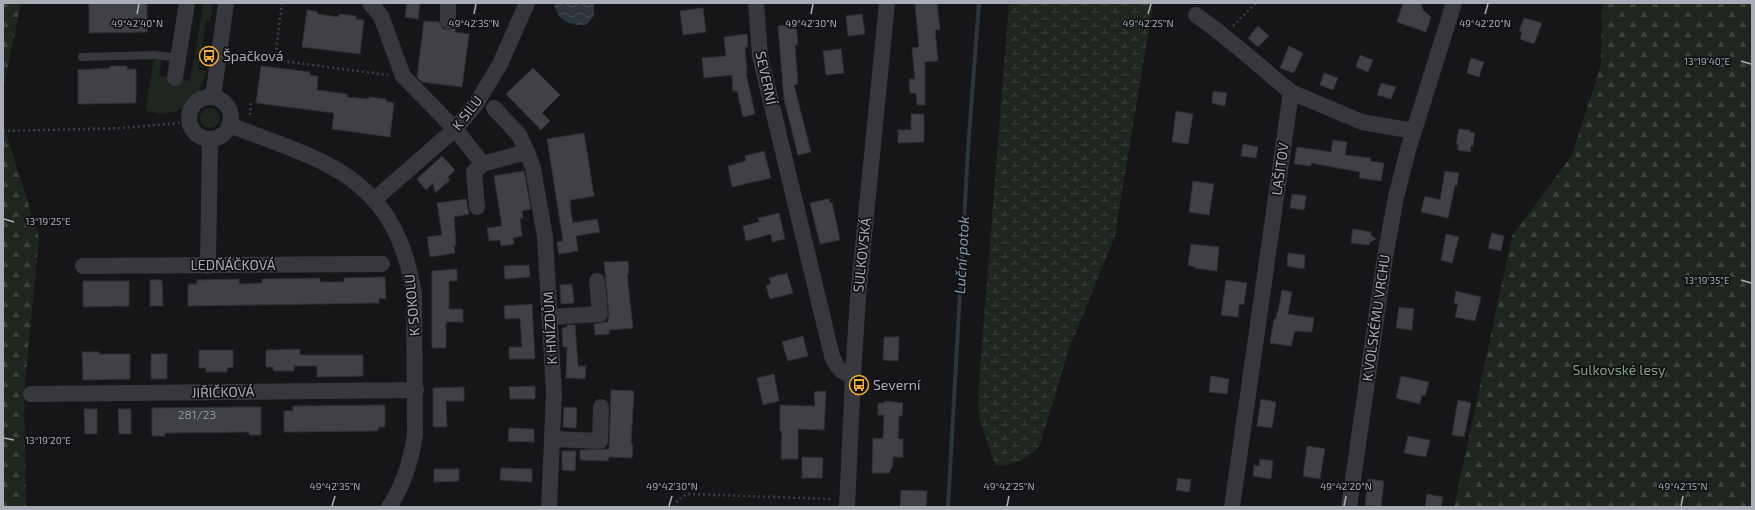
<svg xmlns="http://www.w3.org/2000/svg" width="1755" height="510" font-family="'Exo 2',sans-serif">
<defs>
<pattern id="forest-firs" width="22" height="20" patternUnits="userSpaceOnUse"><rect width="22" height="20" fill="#1e261f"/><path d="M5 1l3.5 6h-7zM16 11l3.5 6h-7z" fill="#3c433d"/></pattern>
<pattern id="wetland-marsh" width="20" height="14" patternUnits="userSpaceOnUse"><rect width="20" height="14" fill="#1e261f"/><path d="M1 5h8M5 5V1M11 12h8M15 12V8" fill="none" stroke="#3c433d"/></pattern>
<pattern id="water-waves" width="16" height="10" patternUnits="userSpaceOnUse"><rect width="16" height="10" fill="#2c353c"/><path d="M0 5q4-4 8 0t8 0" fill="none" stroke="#485056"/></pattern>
</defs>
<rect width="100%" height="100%" fill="#161618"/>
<g fill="#1e261f">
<path d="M203 3H213L210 22 206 21 201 55H195Z"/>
<path d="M194 58 200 59 198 70 207 71 199 91 182 108 174 112 160 114 147 111 146 106 154 59H162L159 76 190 81Z"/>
<circle cx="210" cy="118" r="10"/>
</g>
<g fill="url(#forest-firs)">
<path d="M3 3H21L3 90Z"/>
<path d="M1602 3H1752V507H1454L1512 236 1572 155 1601 65Z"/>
<path d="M3 123 39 238 24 392 26 507H3Z"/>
</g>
<path fill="url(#wetland-marsh)" d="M1009 3H1153L1115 236 1069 349 1040 445C1028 460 1014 465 995 465L979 417 978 395Z"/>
<path fill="url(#water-waves)" d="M554 3H594V16L586 25C569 26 557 20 554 3Z"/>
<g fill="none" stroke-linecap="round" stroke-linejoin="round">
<path stroke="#2c353c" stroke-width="4" d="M948 507 968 149 979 3"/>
</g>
<g fill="#404145" stroke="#303034">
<path d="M89 3H147V32L89 33Z"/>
<path d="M407 3H420L418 19 405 17Z"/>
<path d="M937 3 940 30H935L938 61 925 62V105H917L916 93H910L909 79H915L912 48 919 47 915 4Z"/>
<path d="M1403 3H1421L1423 10 1431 17 1426 32 1397 22Z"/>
<path d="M703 8 706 32 683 35 680 11Z"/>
<path d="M307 10 318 12 317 14 339 17V14L356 16V19L364 20 360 54 302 47Z"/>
<path d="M862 14 865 34 848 36 846 16Z"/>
<path d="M1524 18 1542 23 1534 44 1520 39 1522 32 1519 31Z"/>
<path d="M424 21 439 22 443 29 448 30 456 26 455 32 469 34 462 87 422 82 417 77Z"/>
<path d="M796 24 798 45H795L798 84 794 85 811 152 798 155 784 99 778 26Z"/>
<path d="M1258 26 1269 36 1258 47 1248 38Z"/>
<path d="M747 34 748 47H745L747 73H746L755 114 743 117 737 91H733L732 75 704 78 702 58 726 56 724 37Z"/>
<path d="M1289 46 1303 53 1295 71H1294L1293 73 1280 68Z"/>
<path d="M841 49 844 73 826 75 823 51Z"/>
<path d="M1360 55 1373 60 1368 72 1356 67Z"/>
<path d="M1471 58 1484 62 1479 77 1467 73Z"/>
<path d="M110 66H127V69H136V103L78 104V70L110 68Z"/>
<path d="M261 66 310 72V75L318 76 317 90 347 94V97L369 99V97L386 99V101L394 103 390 137 332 129 334 113 256 103Z"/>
<path d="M533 68 560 95 542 113 550 121 541 130 506 94Z"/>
<path d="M1324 73 1338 78 1333 90 1320 85Z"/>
<path d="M1381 83 1396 87 1391 99 1377 95Z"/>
<path d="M1213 91 1227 93 1225 106 1212 103Z"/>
<path d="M1176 111 1193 114 1188 144 1172 142Z"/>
<path d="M911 114H924V142L898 143V130H911Z"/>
<path d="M1459 129 1470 130V132L1475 133 1473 146H1471L1470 152 1458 150V144H1456Z"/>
<path d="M584 133 594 196 570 200 571 212 573 223 597 219 600 232 576 236 578 251 559 254 557 242 563 241 547 139Z"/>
<path d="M1333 140 1347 142 1345 155 1371 158 1370 161 1384 163 1381 181 1359 178 1360 172 1311 163V166L1294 164 1297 147 1331 152Z"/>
<path d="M1243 144 1258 147 1256 158 1241 156Z"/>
<path d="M764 151 771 178 732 187 728 166 746 161 745 156Z"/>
<path d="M442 156 455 170 448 177 450 180 435 193 433 183 426 190 417 179Z"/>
<path d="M524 171 531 209 522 211 523 218H520L522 236 513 238 514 244 501 246 500 240 489 241 487 228 502 226 494 176Z"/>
<path d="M1445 171 1459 173 1457 186 1455 185 1448 218 1421 212 1425 196 1440 200Z"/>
<path d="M1193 181 1214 184 1209 215 1189 212Z"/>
<path d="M1292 194 1306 196 1304 210 1290 208Z"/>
<path d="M466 199 469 214 454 217 456 245 454 246 455 253 430 257 427 237 442 235 437 203Z"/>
<path d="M827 199H829L830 203 832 202 840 240 820 244 810 203Z"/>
<path d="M779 213 785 239 772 242 771 234 746 241 743 226 759 222 758 218Z"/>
<path d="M1353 229 1371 232V235L1376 239 1370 242 1369 245 1351 243Z"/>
<path d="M1492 233 1504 236 1501 251 1488 248Z"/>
<path d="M1446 234 1459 237 1452 263 1441 260Z"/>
<path d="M1191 244 1219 247 1217 271 1195 268V267L1188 265Z"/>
<path d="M1288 253 1305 255 1304 269 1287 266Z"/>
<path d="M628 261 629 274H627L633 328 609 330V334L595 335 594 324 608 322 609 314 604 262Z"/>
<path d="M529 265 530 277 505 279 504 266Z"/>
<path d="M457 269V281H449V309H463V322H446V348H432V271Z"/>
<path d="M787 273 793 293 770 299 766 286 771 284 769 278Z"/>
<path d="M385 277 386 299 379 298V303L188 306V284H197V280L239 279V284L262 283V279L320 278V282H344V278Z"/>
<path d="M150 280H162L163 306H150Z"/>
<path d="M1226 280 1247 283 1244 304 1239 305 1238 317 1221 315Z"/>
<path d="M83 281H129V306L83 307Z"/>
<path d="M572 284 574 303 561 304 560 285Z"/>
<path d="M1282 290 1292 292 1288 314 1314 318 1312 332 1295 331 1291 346 1270 343 1274 319H1276L1277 312H1278Z"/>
<path d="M1456 291 1481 297 1475 321 1455 317 1458 304 1454 303Z"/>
<path d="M532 304 535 359H509V347H522L520 318 505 319 504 306Z"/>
<path d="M1399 307 1414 309 1412 330 1396 328Z"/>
<path d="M567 325H575L578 366H586L585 379 566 378 567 347H563L562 328 567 327Z"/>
<path d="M803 336 808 356 788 361 782 342Z"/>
<path d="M884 337H899L898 361 883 360Z"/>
<path d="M300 349V355H363V376L317 377V366H294V371H273V367H266V350Z"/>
<path d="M199 350H233V367L227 368V372H206V368H199Z"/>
<path d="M82 352H99V354H130V379L83 380Z"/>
<rect x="151" y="354" width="16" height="25"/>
<path d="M774 374 779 401 763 405 757 378Z"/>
<path d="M1211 376 1229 379 1227 394 1209 392Z"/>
<path d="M1401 376 1429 382 1425 396 1422 395 1420 404 1396 398Z"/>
<path d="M535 386V399H510L509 387Z"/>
<path d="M464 387V401H446L447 427H433V388Z"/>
<path d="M611 390 634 391 631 444H633L632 458 609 457 608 461 580 460V450L609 449Z"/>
<path d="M826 391 824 430 798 429V459H781L782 431H780V405L815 406 814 392Z"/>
<path d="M1261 399 1276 402 1272 428 1257 426Z"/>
<path d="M1458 400 1471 403 1464 437 1452 435Z"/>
<path d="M884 401 903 403 902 416H899L898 439H903V457H893L892 468 890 470V473H872L873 438 883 439 884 415H878V403H885Z"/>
<path d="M385 405V427H378V431L284 432V411H293V406Z"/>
<path d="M242 407H261V435H249V432L165 433V436H152V408Z"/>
<path d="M564 407 577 408 576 428 563 427Z"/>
<path d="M84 409H97V434H85Z"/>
<path d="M118 409H131V434H119Z"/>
<path d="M509 428 534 429V442L508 441Z"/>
<path d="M1408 436 1430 440 1426 457 1404 453Z"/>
<path d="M1307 446 1325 449 1320 479 1303 476Z"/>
<path d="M562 451H576L575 471 562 470Z"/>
<path d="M802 457 823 458 822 478H802Z"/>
<path d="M1260 459 1273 461 1271 479 1253 476 1254 465 1259 466Z"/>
<path d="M501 468 532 469V482L500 480Z"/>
<path d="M434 469H459V481L434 482Z"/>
<path d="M1178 478 1191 480 1189 492 1176 490Z"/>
<path d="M1368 479 1384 481 1381 507 1365 505Z"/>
<path d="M901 490 927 491 926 507H900Z"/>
<path d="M1427 494 1443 497 1441 507H1425Z"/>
</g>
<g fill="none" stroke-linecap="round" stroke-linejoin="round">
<g stroke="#3d3f44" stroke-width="2.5" stroke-dasharray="2 3" stroke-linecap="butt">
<path d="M282 3 275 60 388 75"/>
<path d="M1233 26 1256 3"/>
<path d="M250 115 251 102"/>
<path d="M3 131 123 128 189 122"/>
<path d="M674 507 678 500 687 494 833 499"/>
</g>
<path stroke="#37383d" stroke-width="8" d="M82 57 155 55 178 58"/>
<g stroke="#37383d" stroke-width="16">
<path d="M370 3 381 16 403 76 455 129 479 159 482 164 474 172 477 207"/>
<path d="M448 3V21"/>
<path d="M756 3 760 56 832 356C837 368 841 372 853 376"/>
<path d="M1196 15C1229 38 1259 66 1291 92"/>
<path d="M175 78 187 3"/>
<path d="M213 97 226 3"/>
<circle cx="210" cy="118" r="21"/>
<path d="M229 125C327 162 395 176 414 294L415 435C411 460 404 485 389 507"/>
<path d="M527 152 533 168 545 237 554 394 549 507"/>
<path d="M482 164 527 152 519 135 494 108"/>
<path d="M375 199 455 129 476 104 500 64 527 3"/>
<path d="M83 266 382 264"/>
<path d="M208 266 210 139"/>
<path d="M550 317 600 314 597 281"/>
<path d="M31 394 416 390"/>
<path d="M552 439 600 441 601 407"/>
<path d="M847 507 853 376 858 297 887 3"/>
<path d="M1232 507 1291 92 1362 122 1414 131"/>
<path d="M1349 507 1385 257 1396 197 1408 150 1454 3"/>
</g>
</g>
<path fill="none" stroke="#a8adb8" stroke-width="1.5" d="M137 14 139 4M474 14 476 4M811 14 813 4M1148 14 1151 4M1485 14 1488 4M1741 61 1751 64M4 219 14 222M1741 280 1751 283M4 438 14 440M332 506 335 496M669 506 672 496M1007 506 1009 496M1344 506 1346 496M1681 506 1683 496"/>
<defs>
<g id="bus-ring" transform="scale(1)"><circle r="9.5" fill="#111113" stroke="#f2b134" stroke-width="1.5"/><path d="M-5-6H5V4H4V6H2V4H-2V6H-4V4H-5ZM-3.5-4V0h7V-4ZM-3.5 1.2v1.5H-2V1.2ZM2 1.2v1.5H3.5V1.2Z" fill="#f2b134"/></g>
</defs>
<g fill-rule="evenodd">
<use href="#bus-ring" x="209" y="56"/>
<use href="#bus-ring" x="859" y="385"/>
</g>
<g text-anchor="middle" stroke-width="3.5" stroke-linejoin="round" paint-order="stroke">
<g font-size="12" fill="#8e929b">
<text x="197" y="419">281/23</text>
</g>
<g font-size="14" fill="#a8adb8" stroke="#111113" text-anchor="start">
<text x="223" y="61">Špačková</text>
<text x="873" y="390">Severní</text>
</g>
<g font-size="14" fill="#a8adb8" stroke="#111113">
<text transform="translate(766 78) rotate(78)" y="5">SEVERNÍ</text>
<text transform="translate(467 113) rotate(-52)" y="5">K SILU</text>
<text transform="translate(1280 169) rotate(-82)" y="5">LAŠITOV</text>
<text transform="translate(862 255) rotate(-84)" y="5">SULKOVSKÁ</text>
<text x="233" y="270">LEDŇÁČKOVÁ</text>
<text transform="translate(412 305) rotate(-95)" y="5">K SOKOLU</text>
<text transform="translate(1376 318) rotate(-82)" y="5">K VOLSKÉMU VRCHU</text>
<text transform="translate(550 328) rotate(-93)" y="5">K HNÍZDŮM</text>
<text transform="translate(223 392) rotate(-1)" y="5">JIŘIČKOVÁ</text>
</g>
<g font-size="14" fill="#7fa381" stroke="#111113">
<text x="1619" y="375">Sulkovské lesy</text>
</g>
<g font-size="15" font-style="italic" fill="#7f9bb3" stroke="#111113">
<text transform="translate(962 255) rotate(-87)" y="5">Luční potok</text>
</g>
</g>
<g font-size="10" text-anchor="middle" fill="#a8adb8" stroke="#111113" stroke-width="3.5" stroke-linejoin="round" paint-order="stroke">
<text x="137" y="27">49°42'40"N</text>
<text x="474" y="27">49°42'35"N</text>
<text x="811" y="27">49°42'30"N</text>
<text x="1148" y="27">49°42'25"N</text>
<text x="1485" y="27">49°42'20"N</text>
<text x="1707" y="65">13°19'40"E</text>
<text x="48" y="225">13°19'25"E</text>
<text x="1707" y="284">13°19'35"E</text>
<text x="48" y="444">13°19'20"E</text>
<text x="335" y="490">49°42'35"N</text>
<text x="672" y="490">49°42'30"N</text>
<text x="1009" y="490">49°42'25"N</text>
<text x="1346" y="490">49°42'20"N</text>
<text x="1683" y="490">49°42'15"N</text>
</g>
<rect width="1755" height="510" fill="none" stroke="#a8adb8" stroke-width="8"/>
</svg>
